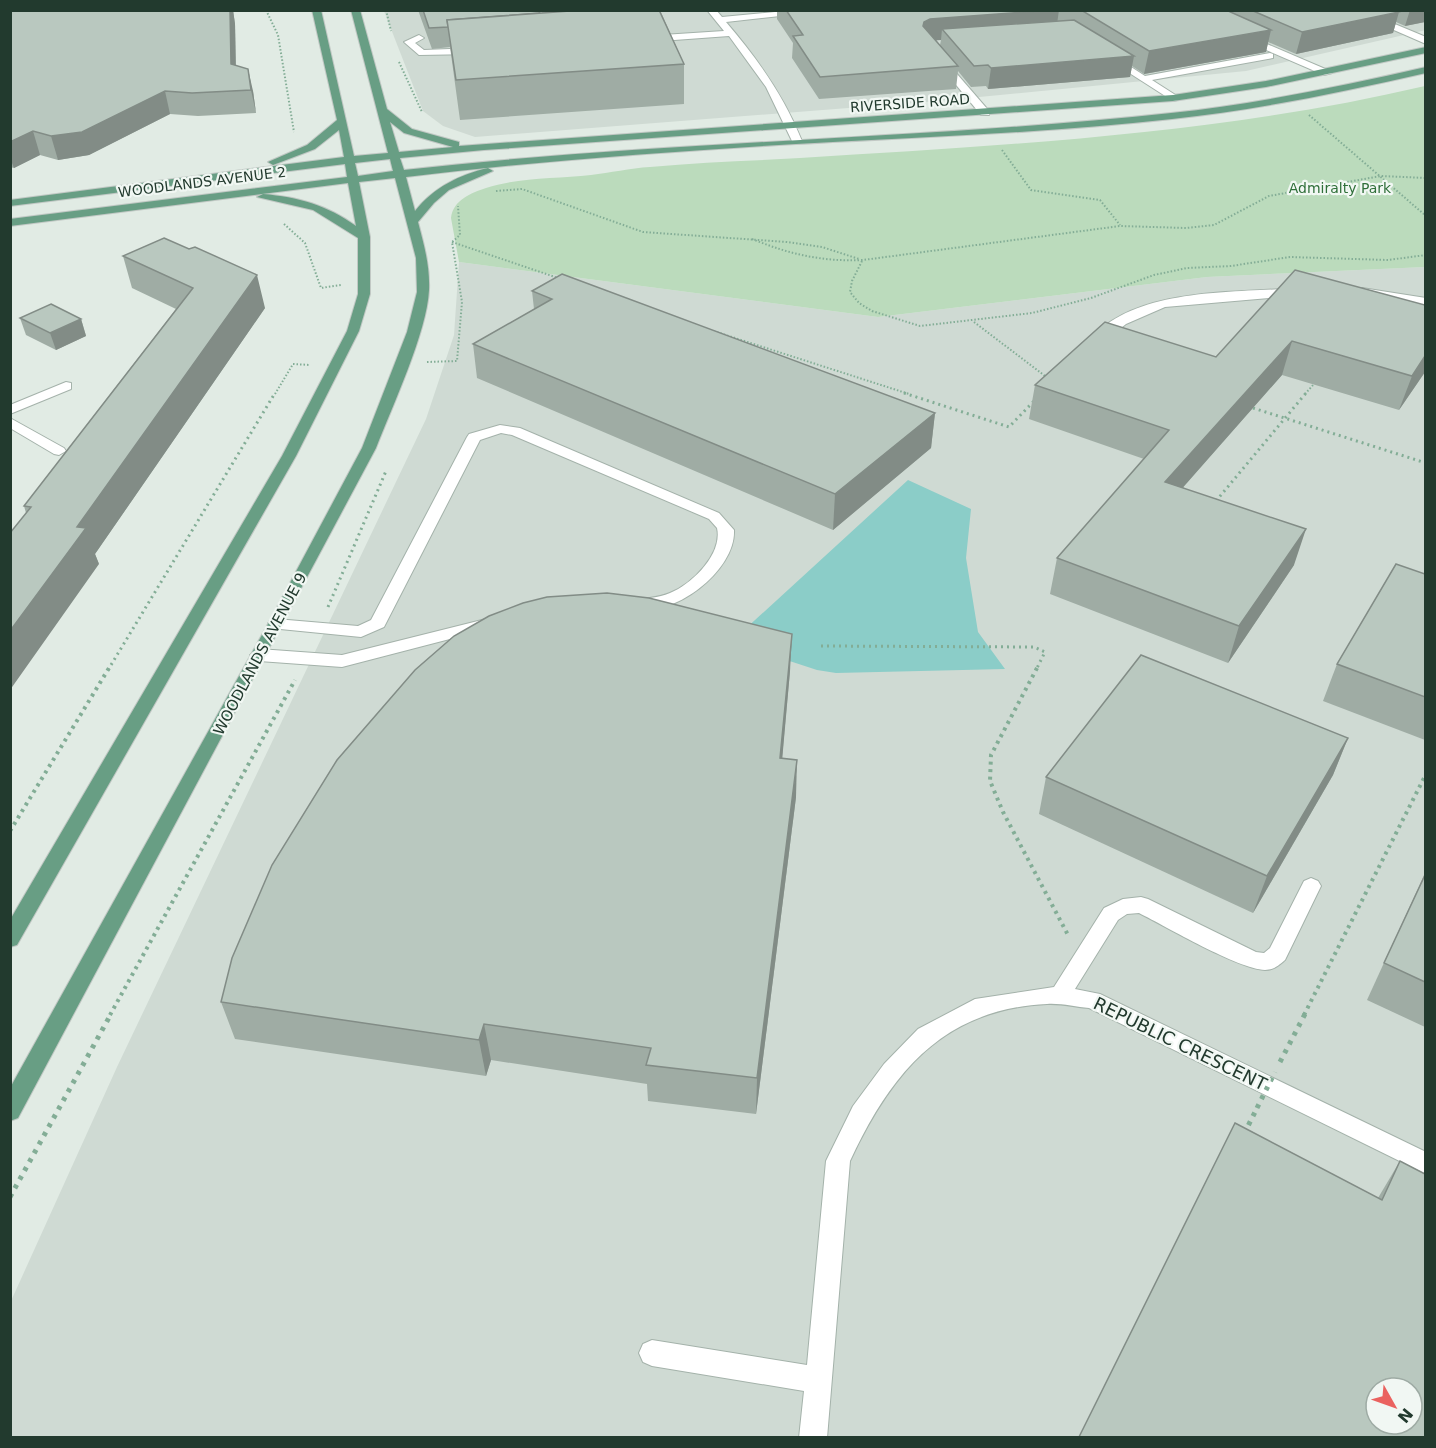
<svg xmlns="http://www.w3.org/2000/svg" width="1436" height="1448" font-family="'DejaVu Sans',sans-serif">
<rect width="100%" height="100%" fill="#e1ebe4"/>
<g fill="#cfdad3" fill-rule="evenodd">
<path d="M1425 10 1426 30 1246 71 938 101 475 137 443 126 423 111 384 11Z"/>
<path d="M459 262 878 317 1207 277 1425 267V1437L11 1438V1301L117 1067 426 419 454 335ZM1376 1388H1412V1424H1376Z"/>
</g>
<path fill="#bbdbbc" d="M1425 86V267L1207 277 878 317 459 262 451 218C453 200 471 193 486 188 519 177 557 179 591 175 610 173 630 168 650 167 700 162 750 161 800 158 1009 145 1221 134 1425 86Z"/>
<path fill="#8bcdc8" d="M908 480 971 509 966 558 978 632 1005 669 836 673 817 670 731 642Z"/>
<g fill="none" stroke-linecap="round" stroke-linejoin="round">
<g stroke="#a4b2aa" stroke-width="2">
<g id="minor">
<path d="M707 10H716L722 17 795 10H835L726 22C757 58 784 96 802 141L801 143 792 141 766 87 729 36 647 42 642 39 647 36 724 31Z"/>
<path d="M1348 10H1361L1426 37V44Z"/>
<path d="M419 35 424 38 415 43 424 50 476 48 481 51 476 54 419 55 404 42Z"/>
<path d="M1246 35 1330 71 1332 73 1324 75 1243 40V36Z"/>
<path d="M1270 53 1273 54V58L1152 80 1177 96V100L1173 101 1106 58 1114 56 1145 76Z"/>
<path d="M938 59H944L989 111V115H981L938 63Z"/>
<path d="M1299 288 1305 292 1303 295 1165 307 1126 324 1102 343H1092L1090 340C1134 287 1236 293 1299 288Z"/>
<path d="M1362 288 1426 298V306L1358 295 1356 292Z"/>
<path d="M66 382 71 383V389L10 414V405Z"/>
<path d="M10 418 64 448 66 451 59 455 54 454 10 428Z"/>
<path d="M500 425 520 428 719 513 734 530C736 571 672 619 633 609L631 605 633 601C646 598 658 598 670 593 692 584 723 554 717 528L709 519 512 435 501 433 480 440 384 627 361 637 270 628 268 624 270 620 276 619 358 626 371 620 467 437 469 434Z"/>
<path d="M490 618 498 623 496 627 342 667 259 661 250 655 259 649 342 655Z"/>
<path d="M1311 878 1318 881 1321 886 1285 960C1279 965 1274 970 1265 970 1238 969 1167 927 1139 913L1127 914 1118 920 1075 989 1100 994 1426 1152V1174L1089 1008C1076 1007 1061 1003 1047 1004 943 1009 891 1073 850 1161L827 1438H799L804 1391 652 1366 643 1362 639 1353 643 1344 652 1340 807 1365 826 1161 853 1106 884 1064 918 1029 975 999 1054 987 1104 908 1123 899 1141 897 1148 899 1256 952 1264 953 1270 948 1304 881Z"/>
</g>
</g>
<g stroke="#c1c8c4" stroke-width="2">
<path id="major" d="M312 10H321L354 156 388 153 351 10H360L387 109 412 129 459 142V146L1173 95 1266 81 1426 47V53L1266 87 1173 101 484 150 400 158 404 170C659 141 916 140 1171 113 1257 104 1342 86 1426 67V73C1342 92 1257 110 1172 119 1047 133 921 137 796 144 666 152 535 161 406 177L415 211C434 187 459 175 488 168L493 171 449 190 434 203 418 222C424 245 430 266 429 290 427 332 392 407 376 448L18 1118 10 1121V1088L268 624 362 448 407 332 417 292 416 258 395 178 359 182 370 237V294L359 331 296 456 17 945 10 947V920L282 456 347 331 358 294V238L313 210 257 197 263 194C298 197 327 205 356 226L348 183 10 226V219L347 177 345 164 10 206V200L344 157 339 130 315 149 273 165 268 162 307 145 337 120ZM390 122 404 133 453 147 399 152ZM390 159 393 171 358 176 355 163Z"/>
</g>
<g stroke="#83ad96" stroke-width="2" stroke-dasharray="1.5 2" stroke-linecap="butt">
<path d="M266 10 278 35 294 132"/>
<path d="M386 10 391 31"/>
<path d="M399 62 422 112"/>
<path d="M1309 115 1426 216"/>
<path d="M1002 150 1031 190 1100 200 1120 225"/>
<path d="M496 191 522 189 643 232 787 242 822 247 859 259"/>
<path d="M284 224 305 243 321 288 341 285"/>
<path d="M752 239C789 254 822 262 863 260L1120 226 1186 228 1214 225 1269 196 1381 176 1426 178"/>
<path d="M452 242 561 279"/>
<path d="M862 261 852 281 850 292 859 303 872 311 920 326 1032 313 1091 298 1154 275 1187 268 1231 266 1290 257 1388 260 1426 255"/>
<path d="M974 322 1049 379"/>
<path d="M707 329 909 394"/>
<path d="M427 362 457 361 462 302 452 242 460 235 458 206"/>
<path d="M275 394 293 364 310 365"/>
<path d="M1305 394 1314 384"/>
</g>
<g stroke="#83ad96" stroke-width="3" stroke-dasharray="2 4" stroke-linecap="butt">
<path d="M904 393 1009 427 1035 400"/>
<path d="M1253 408 1426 463"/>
<path d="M1216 501 1306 393"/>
<path d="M328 607 386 471"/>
<path d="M821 646 1034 647 1045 652 1036 670"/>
<path d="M108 670 275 393"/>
</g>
<g stroke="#83ad96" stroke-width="4" stroke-dasharray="3 4.5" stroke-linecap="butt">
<path d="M1037 668 991 755 990 781 1003 812 1068 935"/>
<path d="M10 831 109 668"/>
<path d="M110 1015 295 680"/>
<path d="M1304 1015 1426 774"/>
</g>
<g stroke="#83ad96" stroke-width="5" stroke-dasharray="4 6" stroke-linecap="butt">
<path d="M1280 1062 1305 1014"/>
<path d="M1244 1134 1257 1108"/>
<path d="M10 1197 111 1014"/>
</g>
<use href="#minor" fill="#fff" fill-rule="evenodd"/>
<use href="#major" fill="#689e84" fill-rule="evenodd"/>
<path stroke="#83ad96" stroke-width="5" stroke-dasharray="4 6" stroke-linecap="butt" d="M1257 1108 1275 1072"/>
</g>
<g fill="#9faca4" fill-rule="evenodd">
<path d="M10 10H233L235 24 236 65 253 91 256 113 198 116 170 114 89 155 58 160 40 155 14 168 10 167Z"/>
<path d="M418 10H538L540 13H542L540 10H660L684 64V104L460 120 450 47 432 49Z"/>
<path d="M777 10H1425V22L1405 26 1396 22 1393 33 1296 54 1268 42 1266 52 1144 74 1132 66 1130 77 988 89 986 86 971 87 958 71 956 89 819 99 792 58 793 43 777 19ZM936 40H941L940 45Z"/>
<path d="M123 256 265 308 95 554 99 564 26 513 24 506 176 309 132 288Z"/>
<path d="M1295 270 1425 372 1399 410 1282 375 1183 487 1294 565 1228 663 1050 594 1057 558 1144 459 1029 419 1035 385 1216 357Z"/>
<path d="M1425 280V293L1424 286Z"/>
<path d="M532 291 935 413 931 448 833 530 477 378 473 344 534 309Z"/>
<path d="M20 318 81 319 86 336 56 350 26 335Z"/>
<path d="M1425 574V740L1323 701 1337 664Z"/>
<path d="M790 671 782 758 796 797 756 1114 648 1101 647 1084 491 1060 486 1076 235 1039 221 1002Z"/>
<path d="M1348 738 1333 775 1253 913 1039 814 1046 777Z"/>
<path d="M1425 873V1027L1367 1000Z"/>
<path d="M1400 1161 1425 1437 1378 1198Z"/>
</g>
<g fill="#828c86">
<path d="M230 10H233L235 24 236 86 231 64Z"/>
<path d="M1051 10H1059L1056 31 942 29 941 40 928 41 921 47 924 22 930 19Z"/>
<path d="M1410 10H1425V22L1405 26Z"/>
<path d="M1399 12 1393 33 1296 54 1302 32Z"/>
<path d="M1271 30 1266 52 1144 74 1149 51Z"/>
<path d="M1134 56 1130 77 988 89 991 68Z"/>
<path d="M248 69 253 91 256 113 251 90Z"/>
<path d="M165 91 170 114 89 155 58 160 51 136Z"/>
<path d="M33 131 40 155 14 168 10 158V142Z"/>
<path d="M257 275 265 308 95 554 99 564 10 690V631L77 527Z"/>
<path d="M81 319 86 336 56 350 50 333Z"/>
<path d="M1292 341 1282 375 1157 517 1165 482Z"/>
<path d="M1425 356V372L1399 410 1412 376Z"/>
<path d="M935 413 931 448 833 530 835 494Z"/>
<path d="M1306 529 1294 565 1228 663 1239 626Z"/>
<path d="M792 634 790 671 779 795 780 758Z"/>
<path d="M1348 738 1333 775 1253 913 1267 876Z"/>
<path d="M797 760 796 797 756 1114 757 1078Z"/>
<path d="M484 1024 491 1060 486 1076 479 1040Z"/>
</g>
<g fill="#b9c8bf" stroke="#828c86" stroke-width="1.5" fill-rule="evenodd">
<path d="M10 10H230L231 64 248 69 251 90 192 93 165 91 82 132 51 136 33 131 10 142Z"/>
<path d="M423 10H538L540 13 447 20 448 27 429 28Z"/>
<path d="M552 10H584L553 13Z"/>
<path d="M584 10H659L684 64 456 80 447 20Z"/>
<path d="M786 10H1051L930 19 924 22 923 26 958 66 820 77 793 36 803 35Z"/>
<path d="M1081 10H1226L1271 30 1149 51Z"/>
<path d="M1251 10H1396L1399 12 1302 32Z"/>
<path d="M1074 20 1134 56 991 68 988 65 974 66 942 29Z"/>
<path d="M164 238 189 249 195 247 257 275 77 527 86 528 10 631V533L31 507 24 506 193 288 123 256Z"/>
<path d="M1295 270 1425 305V356L1412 376 1292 341 1165 482 1306 529 1239 626 1057 558 1169 430 1035 385 1105 322 1216 357Z"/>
<path d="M562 274 935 413 835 494 473 344 552 299 532 291Z"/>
<path d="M51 304 81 319 50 333 20 318Z"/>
<path d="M1396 564 1425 574V697L1337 664Z"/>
<path d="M607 593 649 598 792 634 780 758 797 760 757 1078 646 1065 651 1048 484 1024 479 1040 221 1002 232 958 272 865 337 760 415 670 454 636 489 616 523 603 547 597Z"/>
<path d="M1141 655 1348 738 1267 876 1046 777Z"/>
<path d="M1425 875V982L1384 963Z"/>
<path d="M1235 1123 1382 1200 1400 1161 1425 1174V1437H1079ZM1376 1388H1412V1424H1376Z"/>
</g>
<g text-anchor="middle" stroke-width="4.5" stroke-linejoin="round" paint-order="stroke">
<g font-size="14" fill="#223a2e" stroke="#f1f7f3">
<text transform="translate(910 103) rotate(-4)" y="5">RIVERSIDE ROAD</text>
<text transform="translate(202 182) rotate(-7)" y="5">WOODLANDS AVENUE 2</text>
</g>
<g font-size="14" fill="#2f6f39" stroke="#f1f7f3">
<text x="1340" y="193">Admiralty Park</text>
</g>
<g font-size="15" fill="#223a2e" stroke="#f1f7f3">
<text transform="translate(260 654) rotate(-62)" y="5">WOODLANDS AVENUE 9</text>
</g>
<g font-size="18" fill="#223a2e" stroke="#f1f7f3">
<text transform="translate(1180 1044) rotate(26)" y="6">REPUBLIC CRESCENT</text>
</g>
</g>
<rect width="1436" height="1448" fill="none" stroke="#223a2e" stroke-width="24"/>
<g transform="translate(1394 1406) rotate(130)"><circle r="28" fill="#f1f7f3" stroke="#9eaba4" stroke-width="1.5"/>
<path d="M0-4.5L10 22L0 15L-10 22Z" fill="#ea625f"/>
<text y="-9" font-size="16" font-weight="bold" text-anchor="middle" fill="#223a2e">N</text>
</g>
</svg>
